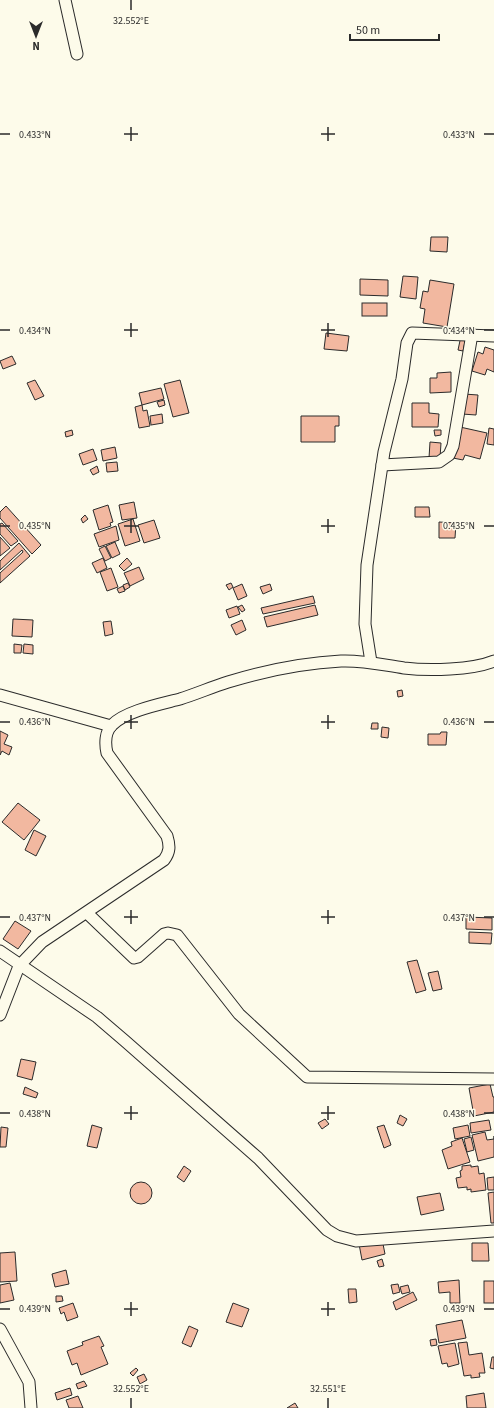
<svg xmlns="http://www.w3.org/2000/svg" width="494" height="1408" font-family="'Source Sans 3',sans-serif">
<rect width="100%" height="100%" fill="#fdfbea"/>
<g fill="#f2b8a0" stroke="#2b2b2b">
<path d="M431 237H448L447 252 430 251Z"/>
<path d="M403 276 418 277 416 299 400 297Z"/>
<path d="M360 279 388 280V296L360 295Z"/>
<path d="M430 280 454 284 447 327 423 323 425 309 420 308 423 291 428 292Z"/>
<rect x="362" y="303" width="25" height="13"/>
<path d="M326 333 349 336 347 351 324 349Z"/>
<path d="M461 336 466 337 463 351 458 350Z"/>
<path d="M485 347 494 350V372L487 369 485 375 472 371 478 352 483 354Z"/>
<path d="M12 356 16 364 3 369 0 361Z"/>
<path d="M451 372V392L430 393V378H437V373Z"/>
<path d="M35 380 44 396 35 400 27 383Z"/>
<path d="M180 380 189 413 173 417 164 384Z"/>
<path d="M161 388 164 399 142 405 139 393Z"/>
<path d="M464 394 478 395 476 415 462 414Z"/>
<path d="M164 400 165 405 159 407 157 402Z"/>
<path d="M412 403H429V413L439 414 438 427H412Z"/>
<path d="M142 405 143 411 147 410 150 426 139 428 135 407Z"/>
<path d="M162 414 163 423 151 425 150 416Z"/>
<path d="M301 416H339V426H335V442H301Z"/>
<path d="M460 427 487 433 480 459 465 455 463 460 453 458Z"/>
<path d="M489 428 494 429V445L487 444Z"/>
<path d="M72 430 73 435 66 437 65 432Z"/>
<path d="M434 430H441V435L435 436Z"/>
<path d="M430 442 441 443 440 458H429Z"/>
<path d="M115 447 117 458 103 461 101 450Z"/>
<path d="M93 449 97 460 83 465 79 454Z"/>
<path d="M117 462 118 471 107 472 106 463Z"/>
<path d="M97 466 99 472 93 475 90 470Z"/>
<path d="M134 502 137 518 122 520 119 505Z"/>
<path d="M108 505 113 522 110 523 111 526 99 530 93 510Z"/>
<path d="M6 506 41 545 32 554 0 518V512Z"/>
<path d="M415 507H429L430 517H415Z"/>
<path d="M85 515 88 519 83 523 81 519Z"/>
<path d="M133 519 140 541 125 546 118 524Z"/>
<path d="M154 520 160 538 144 543 138 525Z"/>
<path d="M439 522 456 523 455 538H439Z"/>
<path d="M2 523 18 541 11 546 0 534V524Z"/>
<path d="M116 526 119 540 99 547 94 534Z"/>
<path d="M0 537 10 548 0 556Z"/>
<path d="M115 542 120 554 112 558 106 546Z"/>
<path d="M19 543 30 556 0 583V573L23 552 22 550 0 570V561Z"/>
<path d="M105 546 111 558 105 561 99 549Z"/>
<path d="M103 558 107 568 97 573 92 563Z"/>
<path d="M127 558 132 564 124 571 119 566Z"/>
<path d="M139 567 144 579 130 586 124 573Z"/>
<path d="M111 568 118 587 107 591 100 572Z"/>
<path d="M128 583 130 587 125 590 123 585Z"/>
<path d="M231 583 233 587 229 590 226 585Z"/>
<path d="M242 584 247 596 238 600 233 588Z"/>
<path d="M270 584 272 590 263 594 260 587Z"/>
<path d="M123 586 125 591 119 593 117 589Z"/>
<path d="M313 596 315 603 263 614 261 608Z"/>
<path d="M242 605 245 610 242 612 238 607Z"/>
<path d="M315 605 318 615 267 627 264 617Z"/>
<path d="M237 606 240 614 229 618 226 610Z"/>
<path d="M13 619 33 620 32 637 12 636Z"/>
<path d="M242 620 246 630 236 635 231 625Z"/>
<path d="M111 621 113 634 105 636 103 622Z"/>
<path d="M14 644 22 645 21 653H14Z"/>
<path d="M24 644 33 645V654L23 653Z"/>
<path d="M402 690 403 696 398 697 397 691Z"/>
<path d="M372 723H378V729H371Z"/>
<path d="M382 727 389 728 388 738 381 737Z"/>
<path d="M0 731 8 735 4 744 12 747 9 755 2 751 0 755Z"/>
<path d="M441 732H447L446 745H428V734H440Z"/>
<path d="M18 803 40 820 24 840 2 822Z"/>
<path d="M34 830 46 836 36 856 25 850Z"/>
<path d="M466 917 492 918V930L466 929Z"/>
<path d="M15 921 31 931 18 949 3 939Z"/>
<path d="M469 932 492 933 491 944 469 943Z"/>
<path d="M417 960 426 990 416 993 407 962Z"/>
<path d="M438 971 442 989 433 991 428 973Z"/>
<path d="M21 1059 36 1062 32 1080 17 1076Z"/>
<path d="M490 1084 493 1097H494V1112L474 1116 469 1088Z"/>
<path d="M25 1087 38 1093 36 1098 23 1094Z"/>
<path d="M400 1115 407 1119 403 1126 397 1123Z"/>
<path d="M325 1119 329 1124 322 1129 318 1123Z"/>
<path d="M489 1120 491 1130 471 1133 470 1123Z"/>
<path d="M92 1125 102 1128 97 1148 87 1146Z"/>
<path d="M384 1125 391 1145 384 1148 377 1127Z"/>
<path d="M468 1125 470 1136 455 1139 453 1128Z"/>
<path d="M1 1127 8 1128 6 1147H0Z"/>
<path d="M485 1132 487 1140 494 1139V1136V1157L478 1161 472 1135Z"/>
<path d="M471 1137 474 1150 467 1152 464 1139Z"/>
<path d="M462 1138 470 1162 448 1169 442 1150 452 1146 451 1142Z"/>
<path d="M471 1165V1167L478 1166 479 1174 484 1173 486 1190 471 1192V1189L467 1190V1187L458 1188 456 1178 461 1177 460 1171 462 1170V1166Z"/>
<path d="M184 1166 191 1171 184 1182 177 1177Z"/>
<path d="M494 1177V1190H488L487 1178Z"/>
<circle cx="141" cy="1193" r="11"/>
<path d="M494 1192V1223H491L488 1193Z"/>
<path d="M440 1193 444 1210 421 1215 417 1197Z"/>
<path d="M382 1239 385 1254 362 1260 359 1244Z"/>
<path d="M472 1243H488L489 1261H472Z"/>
<path d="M15 1252 17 1281 0 1282V1253Z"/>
<path d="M382 1259 384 1266 379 1267 377 1261Z"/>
<path d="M66 1270 69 1284 55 1287 52 1274Z"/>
<path d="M459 1280 460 1303H450V1292L439 1293 438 1282Z"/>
<rect x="484" y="1281" width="10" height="22"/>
<path d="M10 1283 14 1300 0 1303V1285Z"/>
<path d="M398 1284 400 1292 393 1294 391 1285Z"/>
<path d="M408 1285 410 1292 402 1294 400 1287Z"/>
<path d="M348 1289H356L357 1302 349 1303Z"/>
<path d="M413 1292 417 1300 396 1310 393 1302Z"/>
<path d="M56 1296H62L63 1301 56 1302Z"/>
<path d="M73 1303 78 1317 67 1321 64 1312 61 1314 59 1308Z"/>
<path d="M233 1303 249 1309 242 1327 226 1322Z"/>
<path d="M462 1320 466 1338 439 1343 436 1325Z"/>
<path d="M189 1326 198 1330 191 1347 182 1343Z"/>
<path d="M99 1336 104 1346 101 1347 108 1364 81 1375 77 1363 72 1365 67 1351 83 1345 82 1342Z"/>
<path d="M436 1339 437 1345 431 1346 430 1340Z"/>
<path d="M467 1342 469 1355 482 1353 485 1373H479L480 1377 471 1378V1375L464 1376 458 1343Z"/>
<path d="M455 1343 459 1364 448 1367 447 1363 442 1364 438 1346Z"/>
<path d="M492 1357H494V1369L490 1368Z"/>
<path d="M136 1368 138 1370 133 1376 130 1373Z"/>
<path d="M144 1374 147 1380 140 1384 137 1377Z"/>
<path d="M84 1381 87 1386 78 1389 76 1384Z"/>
<path d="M70 1388 72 1395 57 1400 55 1393Z"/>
<path d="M484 1393 486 1408H467L466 1396Z"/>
<path d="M78 1396 83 1408H69L66 1400Z"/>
<path d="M295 1403 298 1408H287Z"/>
</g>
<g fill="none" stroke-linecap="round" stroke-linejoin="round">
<g stroke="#2b2b2b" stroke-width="13">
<g id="minor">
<path d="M65 0 77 54"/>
<path d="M382 465 439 462 449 455 453 446 472 334"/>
<path d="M371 662 365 624 367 565 384 452 402 379 407 343 412 333 494 336"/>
<path d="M0 695 111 726"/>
<path d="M87 913 134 958 138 957 164 934 168 933 177 935 239 1014 307 1077 494 1079"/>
<path d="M0 951 97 1017 125 1041 258 1158 327 1230 337 1236 356 1241 494 1231"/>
<path d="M0 1015 19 966 42 942 164 860C170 852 170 846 167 836L107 753C105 744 105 732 112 725 125 711 161 704 180 699 196 694 212 687 228 682 264 671 303 663 341 661 363 660 383 665 404 668 429 671 472 670 494 661"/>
<path d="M0 1329 29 1382 31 1408"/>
</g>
</g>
<use href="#minor" stroke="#fdfbea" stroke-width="11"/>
</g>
<path fill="none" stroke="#2b2b2b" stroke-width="1.5" d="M131 0V10M131 127V141M328 127V141M0 134H10M124 134H138M321 134H335M484 134H494M131 323V337M328 323V337M0 330H10M124 330H138M321 330H335M484 330H494M131 519V533M328 519V533M0 526H10M124 526H138M321 526H335M484 526H494M131 715V729M328 715V729M0 722H10M124 722H138M321 722H335M484 722H494M131 910V924M328 910V924M0 917H10M124 917H138M321 917H335M484 917H494M131 1106V1120M328 1106V1120M0 1113H10M124 1113H138M321 1113H335M484 1113H494M131 1302V1316M328 1302V1316M0 1309H10M124 1309H138M321 1309H335M484 1309H494M131 1398V1408M328 1398V1408"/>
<g font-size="10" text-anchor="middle" fill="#2b2b2b" stroke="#fdfbea" stroke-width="3" stroke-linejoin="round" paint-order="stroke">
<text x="131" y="24">32.552°E</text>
<text x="459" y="138">0.433°N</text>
<text x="35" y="138">0.433°N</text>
<text x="459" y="334">0.434°N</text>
<text x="35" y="334">0.434°N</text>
<text x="35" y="529">0.435°N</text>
<text x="459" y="529">0.435°N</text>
<text x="35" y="725">0.436°N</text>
<text x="459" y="725">0.436°N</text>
<text x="35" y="921">0.437°N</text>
<text x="459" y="921">0.437°N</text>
<text x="459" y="1117">0.438°N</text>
<text x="35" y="1117">0.438°N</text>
<text x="35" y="1312">0.439°N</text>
<text x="459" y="1312">0.439°N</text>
<text x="131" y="1392">32.552°E</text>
<text x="328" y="1392">32.551°E</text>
</g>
<g transform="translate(36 36) rotate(180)" stroke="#fdfbea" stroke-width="3" paint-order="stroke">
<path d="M0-3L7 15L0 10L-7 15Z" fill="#2b2b2b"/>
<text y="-6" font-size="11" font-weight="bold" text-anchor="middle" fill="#2b2b2b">N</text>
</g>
<path d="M350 34v6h89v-6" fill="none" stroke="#2b2b2b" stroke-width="2"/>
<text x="356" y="34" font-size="12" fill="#2b2b2b" stroke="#fdfbea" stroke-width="3" paint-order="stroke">50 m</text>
</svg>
